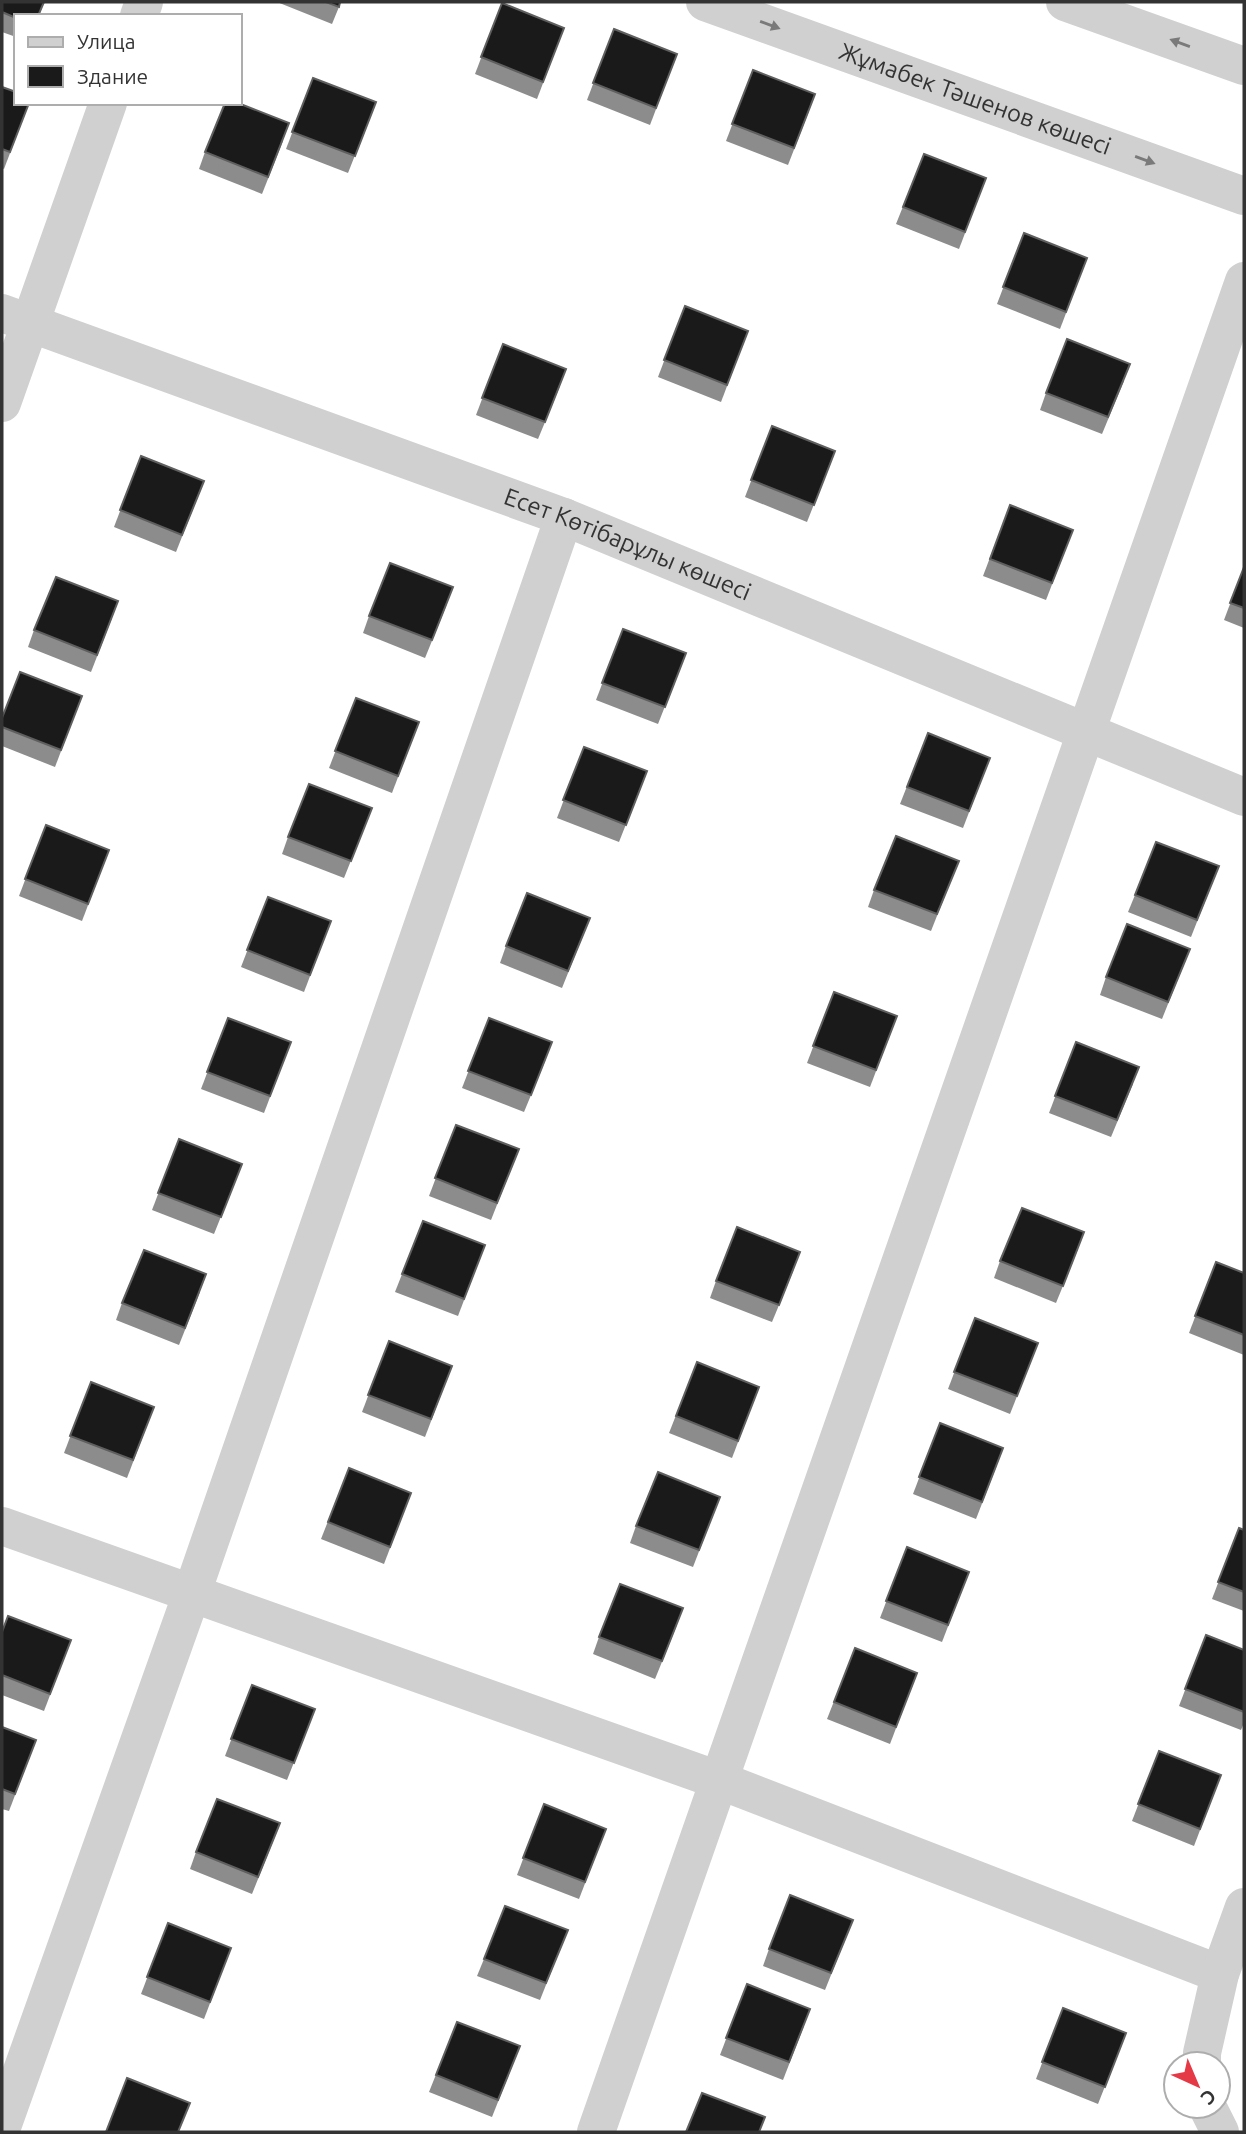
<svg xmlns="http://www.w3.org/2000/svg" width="1246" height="2134" font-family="Ubuntu,sans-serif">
<rect width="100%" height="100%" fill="#fff"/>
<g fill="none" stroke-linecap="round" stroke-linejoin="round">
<g stroke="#d0d0d0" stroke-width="38">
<path id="s1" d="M705 2 1244 196"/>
<path d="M1065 2 1244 66"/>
<path d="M139 16 144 2"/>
<path id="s2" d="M2 313 564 517 1244 797"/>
<path d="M2 403 108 103"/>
<path d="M2 1526 721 1781 1220 1974"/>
<path d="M1202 2064V2053L1220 1974 1244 1907"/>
<path d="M1207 2106 1220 2132"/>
<path d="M2 2127 192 1593 564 517"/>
<path d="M596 2132 1244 281"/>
</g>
</g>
<g fill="#8c8c8c">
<path d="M2 2H44L39 16H16V37L2 32Z"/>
<path d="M277 2H341L332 24Z"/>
<path d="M502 3 564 28 537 99 475 74Z"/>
<path d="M614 29 677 54 650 125 587 100Z"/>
<path d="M753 70 809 111 788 165 726 141Z"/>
<path d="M313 78 376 102 348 173 286 149Z"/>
<path d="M2 87 29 103 4 169 2 168Z"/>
<path d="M283 141 262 194 199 169 205 152Z"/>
<path d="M924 154 986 178 959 249 896 224Z"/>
<path d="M1024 233 1087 258 1060 329 997 304Z"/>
<path d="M685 306 748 331 721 402 658 377Z"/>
<path d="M503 344 560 386 538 439 476 415Z"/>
<path d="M1124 381 1102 434 1040 410 1046 393Z"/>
<path d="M772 426 835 451 807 522 745 497Z"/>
<path d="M141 456 204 481 176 552 114 527Z"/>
<path d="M1010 505 1073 530 1046 600 983 576Z"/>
<path d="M1244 567V628L1224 620Z"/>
<path d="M447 604 425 658 363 633 369 616Z"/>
<path d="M112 618 91 672 28 647 34 630Z"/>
<path d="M623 629 686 653 658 724 596 700Z"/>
<path d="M82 696 55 767 2 746V718Z"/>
<path d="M356 698 419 722 392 793 329 768Z"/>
<path d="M928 733 990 758 963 828 900 804Z"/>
<path d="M584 747 647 771 619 842 557 818Z"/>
<path d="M372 808 344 878 282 854 288 837Z"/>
<path d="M46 825 109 850 82 921 19 896Z"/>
<path d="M1219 866 1191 937 1128 912 1135 895Z"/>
<path d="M952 878 931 931 868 907 874 890Z"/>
<path d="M268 897 331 921 304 992 241 967Z"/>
<path d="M590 918 562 988 500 963 506 946Z"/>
<path d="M1190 949 1162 1019 1100 995 1106 977Z"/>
<path d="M834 992 897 1016 870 1087 807 1063Z"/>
<path d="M228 1018 291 1042 264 1113 201 1089Z"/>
<path d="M489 1018 546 1059 524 1112 462 1088Z"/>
<path d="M1076 1042 1133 1084 1111 1137 1049 1113Z"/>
<path d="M456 1125 519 1149 491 1220 429 1196Z"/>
<path d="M179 1139 242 1164 214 1234 152 1210Z"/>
<path d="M423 1221 485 1245 458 1316 395 1292Z"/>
<path d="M1078 1249 1056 1303 994 1278 1000 1261Z"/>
<path d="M1216 1262 1244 1273V1355L1189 1333Z"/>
<path d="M794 1269 772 1322 710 1298 716 1281Z"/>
<path d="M200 1292 179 1345 116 1320 122 1303Z"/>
<path d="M975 1318 1038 1343 1010 1414 948 1389Z"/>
<path d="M389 1341 452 1366 425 1437 362 1412Z"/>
<path d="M697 1362 759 1387 732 1458 669 1433Z"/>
<path d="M91 1382 154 1407 127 1478 64 1453Z"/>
<path d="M940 1423 997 1465 976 1519 913 1494Z"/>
<path d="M349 1468 411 1493 384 1564 321 1539Z"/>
<path d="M720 1497 693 1567 630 1543 636 1526Z"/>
<path d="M1239 1528 1244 1530V1611L1212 1599Z"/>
<path d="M907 1547 969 1572 942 1642 880 1618Z"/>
<path d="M677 1625 655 1679 593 1654 599 1637Z"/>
<path d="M2 1632 71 1640 44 1711 2 1695Z"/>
<path d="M1206 1635 1244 1650V1723L1241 1730 1179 1706Z"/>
<path d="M855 1648 917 1673 890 1744 827 1719Z"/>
<path d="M252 1685 315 1709 287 1780 225 1756Z"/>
<path d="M2 1727 36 1740 9 1811 2 1809Z"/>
<path d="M1159 1751 1221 1775 1194 1846 1132 1821Z"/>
<path d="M544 1804 606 1829 579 1899 517 1875Z"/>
<path d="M280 1824 252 1894 190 1869 196 1852Z"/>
<path d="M853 1920 825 1990 763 1966 769 1949Z"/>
<path d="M168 1923 231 1948 204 2019 141 1994Z"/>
<path d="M561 1947 540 2000 477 1976 484 1959Z"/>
<path d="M747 1984 804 2026 783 2080 720 2055Z"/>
<path d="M1063 2008 1126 2033 1098 2104 1036 2079Z"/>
<path d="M457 2022 513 2064 492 2117 429 2092Z"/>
</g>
<g fill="#1a1a1a" stroke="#5f5f5f" stroke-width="2">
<path d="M2 2H44L38 16H16V18L2 12Z"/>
<path d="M326 2H340L339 7Z"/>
<path d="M502 3 564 28 543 82 481 57Z"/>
<path d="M614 29 677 54 656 108 593 83Z"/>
<path d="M753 70 815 94 794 148 732 124Z"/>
<path d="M313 78 376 102 355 156 292 132Z"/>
<path d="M2 87 16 92V103H29L10 152 2 149Z"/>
<path d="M225 103H238L289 123 268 177 205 152Z"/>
<path d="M924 154 986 178 965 232 903 207Z"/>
<path d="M1024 233 1087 258 1066 312 1003 287Z"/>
<path d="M685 306 748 331 727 385 664 360Z"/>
<path d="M1067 339 1130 364 1108 417 1046 393Z"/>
<path d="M503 344 566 369 545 422 482 398Z"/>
<path d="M772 426 835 451 814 505 751 480Z"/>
<path d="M141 456 204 481 182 535 120 510Z"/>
<path d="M1010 505 1073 530 1052 583 990 559Z"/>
<path d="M390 563 453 587 432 640 369 616Z"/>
<path d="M1244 567V608L1230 603Z"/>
<path d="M56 577 118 601 97 655 34 630Z"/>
<path d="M623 629 686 653 665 707 602 683Z"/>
<path d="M20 672 82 696 61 750 2 727V718Z"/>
<path d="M356 698 419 722 398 776 335 751Z"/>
<path d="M928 733 990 758 969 811 907 787Z"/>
<path d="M584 747 647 771 626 825 563 800Z"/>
<path d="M309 784 372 808 351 861 288 837Z"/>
<path d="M46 825 109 850 88 904 25 879Z"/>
<path d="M896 836 959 861 937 914 874 890Z"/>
<path d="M1156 842 1219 866 1197 920 1135 895Z"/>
<path d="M527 893 590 918 568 971 506 946Z"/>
<path d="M268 897 331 921 310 975 247 950Z"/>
<path d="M1127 924 1190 949 1168 1002 1106 977Z"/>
<path d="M834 992 897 1016 876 1070 813 1046Z"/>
<path d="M228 1018 291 1042 270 1096 207 1072Z"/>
<path d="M489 1018 552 1042 531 1095 468 1071Z"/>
<path d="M1076 1042 1139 1067 1117 1120 1055 1096Z"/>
<path d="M456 1125 519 1149 497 1203 435 1178Z"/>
<path d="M179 1139 242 1164 221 1217 158 1193Z"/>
<path d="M1022 1208 1084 1232 1063 1286 1000 1261Z"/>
<path d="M423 1221 485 1245 464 1299 402 1274Z"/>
<path d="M737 1227 800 1252 779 1305 716 1281Z"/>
<path d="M144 1250 206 1274 185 1328 122 1303Z"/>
<path d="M1216 1262 1244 1273V1335L1195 1316Z"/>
<path d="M975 1318 1038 1343 1017 1396 954 1372Z"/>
<path d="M389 1341 452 1366 431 1419 368 1395Z"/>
<path d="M697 1362 759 1387 738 1441 676 1416Z"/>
<path d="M91 1382 154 1407 133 1460 70 1436Z"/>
<path d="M940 1423 1003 1448 982 1502 919 1477Z"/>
<path d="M349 1468 411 1493 390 1547 328 1522Z"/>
<path d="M658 1472 720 1497 699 1550 636 1526Z"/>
<path d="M1239 1528 1244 1530V1592L1218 1582Z"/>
<path d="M907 1547 969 1572 948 1625 886 1601Z"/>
<path d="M620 1584 683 1608 662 1661 599 1637Z"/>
<path d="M8 1616 71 1640 50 1694 2 1675V1632Z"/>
<path d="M1206 1635 1244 1650V1712L1185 1689Z"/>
<path d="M855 1648 917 1673 896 1727 834 1702Z"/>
<path d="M252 1685 315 1709 294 1763 231 1739Z"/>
<path d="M2 1727 36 1740 15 1794 2 1789Z"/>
<path d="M1159 1751 1221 1775 1200 1829 1138 1804Z"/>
<path d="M217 1799 280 1823 258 1877 196 1852Z"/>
<path d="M544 1804 606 1829 585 1882 523 1858Z"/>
<path d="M790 1895 853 1920 831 1973 769 1949Z"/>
<path d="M505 1906 568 1930 546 1983 484 1959Z"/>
<path d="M168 1923 231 1948 210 2002 147 1977Z"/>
<path d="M747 1984 810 2009 789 2062 726 2038Z"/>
<path d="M1063 2008 1126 2033 1105 2087 1042 2062Z"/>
<path d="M457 2022 520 2046 498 2100 436 2075Z"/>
<path d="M127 2078 190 2103 178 2132H106Z"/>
<path d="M702 2093 765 2117 759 2132H686Z"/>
</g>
<defs><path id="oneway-solid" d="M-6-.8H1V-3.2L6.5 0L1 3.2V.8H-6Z" transform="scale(1.75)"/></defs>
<g fill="#7a7a7a">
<use href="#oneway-solid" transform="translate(770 25) rotate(20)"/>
<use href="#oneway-solid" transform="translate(1180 43) rotate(-160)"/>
<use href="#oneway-solid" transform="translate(1145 160) rotate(20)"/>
</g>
<g text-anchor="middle" stroke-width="7" stroke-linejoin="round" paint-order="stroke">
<g font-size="24" fill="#333" stroke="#fff">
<text dy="8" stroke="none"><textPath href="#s1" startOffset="287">Жұмабек Тәшенов көшесі</textPath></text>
<text dy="8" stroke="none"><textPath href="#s2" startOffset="667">Есет Көтібарұлы көшесі</textPath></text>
</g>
</g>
<rect width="1246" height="2134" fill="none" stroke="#333333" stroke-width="7"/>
<rect x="14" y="14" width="228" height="91" fill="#ffffff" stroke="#adadad" stroke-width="2"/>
<rect x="28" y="37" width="35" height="10" fill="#d0d0d0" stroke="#adadad" stroke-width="2"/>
<text x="77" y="49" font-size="21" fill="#333333">Улица</text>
<rect x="28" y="66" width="35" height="21" fill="#1a1a1a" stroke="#adadad" stroke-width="2"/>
<text x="77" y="84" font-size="21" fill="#333333">Здание</text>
<g transform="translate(1197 2085) rotate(136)"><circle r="33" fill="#ffffff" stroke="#adadad" stroke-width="2"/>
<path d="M0-5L12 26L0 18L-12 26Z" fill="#e63946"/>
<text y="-10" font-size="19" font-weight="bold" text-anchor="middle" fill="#333333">С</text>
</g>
</svg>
